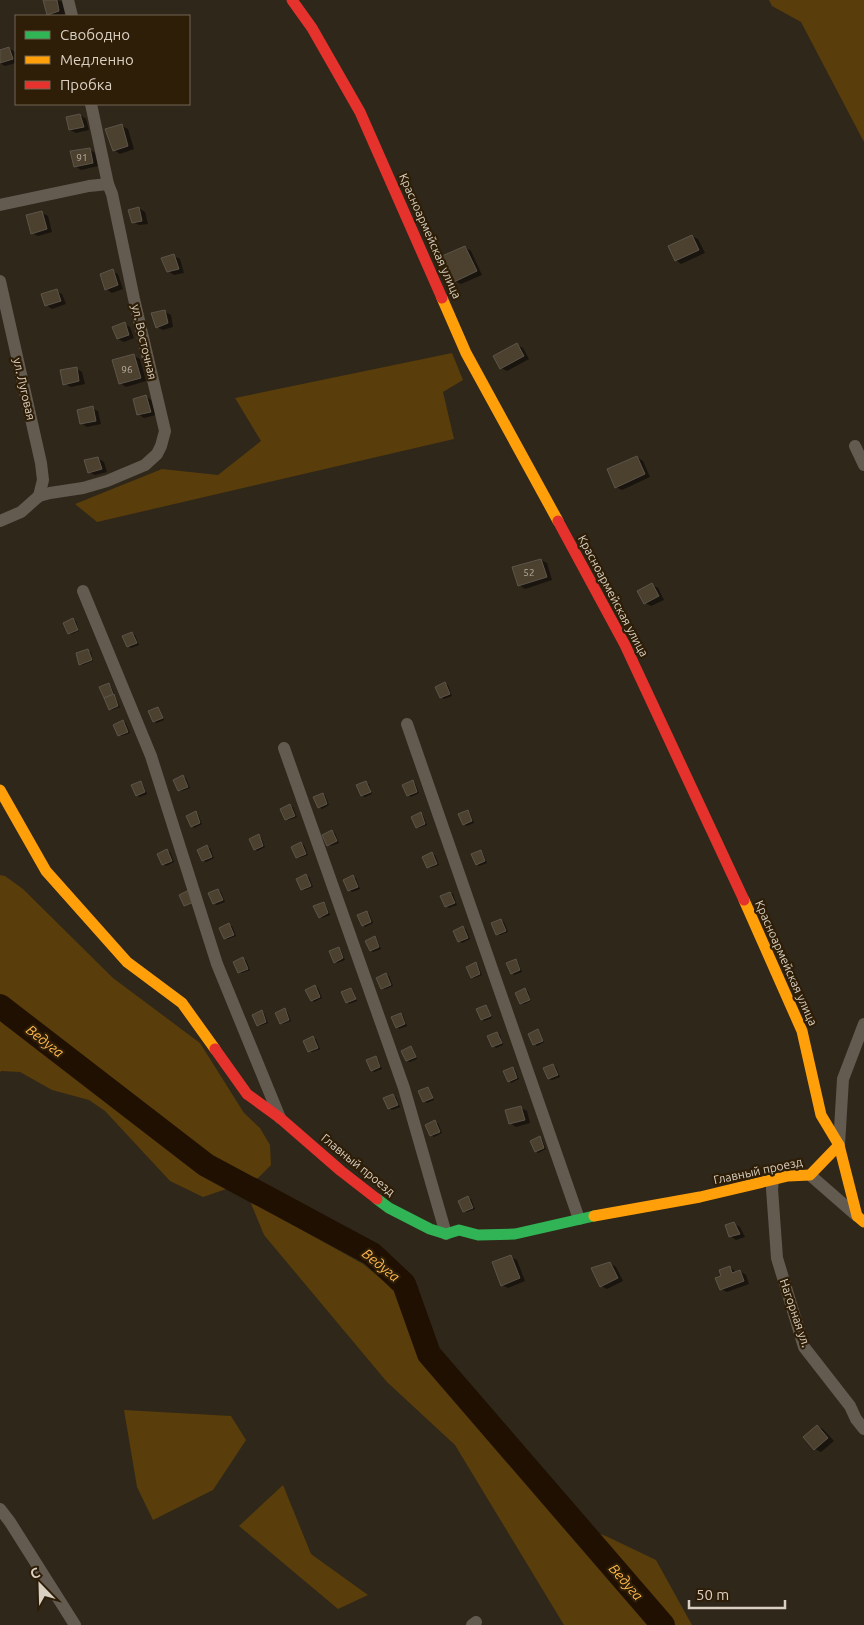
<svg xmlns="http://www.w3.org/2000/svg" width="864" height="1625" font-family="Ubuntu,sans-serif">
<rect width="100%" height="100%" fill="#2f271a"/>
<g fill="#593d0b">
<path d="M769 0H864V142L801 22 772 6Z"/>
<path d="M452 353 463 380 443 392 454 439 97 522 75 504 162 469 218 475 261 441 235 398Z"/>
<path d="M0 875 5 876 23 889 113 978 200 1043 244 1113 260 1128 270 1145 271 1165 258 1178 203 1197 170 1181 105 1111 89 1100 52 1090 20 1072 1 1071 0 1073Z"/>
<path d="M250 1201 363 1264 394 1289 420 1351 562 1519 608 1537 656 1560 692 1625H564L455 1445 387 1382 264 1235Z"/>
<path d="M124 1410 231 1416 246 1440 213 1490 153 1520 137 1487Z"/>
<path d="M283 1485 311 1554 368 1595 338 1609 239 1526Z"/>
</g>
<g fill="#0007">
<path d="M51 0H58L62 2 65 14 56 16H52L48 14Z"/>
<path d="M9 48 15 52 16 63 5 66 0 63V51Z"/>
<path d="M80 115 86 119 89 130 76 133 70 130Z"/>
<path d="M122 126 128 129 134 149 120 154 114 150Z"/>
<path d="M89 149 95 153 98 166 81 170 75 166Z"/>
<path d="M139 208 145 212 148 224 139 225 133 222Z"/>
<path d="M42 213 48 216 52 232 38 236 32 233Z"/>
<path d="M692 236 698 239 705 253 681 264 676 260Z"/>
<path d="M465 247 471 251 482 275 461 284 455 281Z"/>
<path d="M174 256 180 259 184 273 174 275 168 271Z"/>
<path d="M112 271 118 274 123 289 112 293 106 289Z"/>
<path d="M56 291 62 294 66 304 52 309 46 305Z"/>
<path d="M165 312 171 315 173 327 163 330 157 327Z"/>
<path d="M124 324 130 327 134 338 124 342 118 339Z"/>
<path d="M517 345 523 348 529 359 507 371 501 368Z"/>
<path d="M134 356 140 359 146 381 126 387 120 383Z"/>
<path d="M76 368 82 372 85 384 71 387 65 384Z"/>
<path d="M145 396 151 400 156 415 144 418 138 414Z"/>
<path d="M92 408 98 411 101 424 87 427 81 423Z"/>
<path d="M637 457 643 461 650 477 622 490 616 487Z"/>
<path d="M98 458 104 462 107 472 95 475 89 472Z"/>
<path d="M541 560 547 563 552 580 525 589 519 585Z"/>
<path d="M652 585 658 588 664 600 651 606 645 603Z"/>
<path d="M73 620 76 621 79 631 72 634 69 633Z"/>
<path d="M132 633 135 635 139 645 131 648 128 646 124 637Z"/>
<path d="M88 651 91 652 93 661 83 665 80 664Z"/>
<path d="M109 684 111 686 120 707 112 710 110 709 101 688Z"/>
<path d="M445 684 448 685 452 696 444 699 441 697Z"/>
<path d="M158 708 160 710 164 720 157 723 154 722Z"/>
<path d="M123 721 126 723 130 733 122 736 119 735Z"/>
<path d="M183 777 186 778 190 788 182 791 179 790Z"/>
<path d="M141 782 143 784 147 794 140 797 137 796Z"/>
<path d="M366 782 369 784 372 794 365 797 362 796Z"/>
<path d="M412 782 415 783 419 793 411 797 408 795Z"/>
<path d="M323 794 325 795 329 805 322 809 319 807Z"/>
<path d="M290 806 293 807 297 817 289 820 286 819Z"/>
<path d="M468 811 470 813 474 823 466 826 464 824Z"/>
<path d="M196 812 198 814 202 824 194 828 192 826Z"/>
<path d="M421 813 423 815 427 825 419 828 417 827Z"/>
<path d="M332 831 335 833 339 843 331 846 328 845Z"/>
<path d="M259 836 261 837 265 847 257 851 255 849Z"/>
<path d="M301 843 304 845 308 855 300 858 297 857Z"/>
<path d="M207 847 210 848 214 858 206 862 203 860Z"/>
<path d="M167 851 170 852 174 862 166 866 163 864Z"/>
<path d="M481 851 483 853 487 863 479 866 477 865Z"/>
<path d="M432 854 435 855 439 865 431 868 428 867Z"/>
<path d="M306 876 309 877 313 887 305 890 302 889Z"/>
<path d="M353 877 356 878 360 889 352 892 349 890Z"/>
<path d="M218 890 221 892 225 902 217 905 214 904Z"/>
<path d="M450 893 453 894 457 905 449 908 446 906Z"/>
<path d="M324 903 326 905 330 915 322 918 319 917Z"/>
<path d="M367 912 369 913 373 923 365 927 363 925Z"/>
<path d="M501 920 504 922 508 932 500 935 497 934Z"/>
<path d="M229 925 232 926 236 936 228 939 225 938Z"/>
<path d="M463 927 466 929 470 939 462 943 459 941Z"/>
<path d="M375 937 377 939 381 949 373 952 371 951Z"/>
<path d="M339 948 341 950 345 960 337 963 335 962Z"/>
<path d="M243 959 246 960 250 970 242 973 239 972Z"/>
<path d="M516 960 518 962 522 972 514 975 512 973Z"/>
<path d="M476 964 478 965 482 975 474 978 472 977Z"/>
<path d="M386 974 389 976 393 986 385 989 382 988Z"/>
<path d="M315 987 318 988 322 998 314 1002 312 1000Z"/>
<path d="M351 989 353 990 357 1001 349 1004 347 1002Z"/>
<path d="M525 990 528 991 531 1001 524 1004 521 1003Z"/>
<path d="M486 1006 488 1008 492 1018 484 1021 482 1019Z"/>
<path d="M285 1009 287 1011 291 1021 283 1024 281 1023Z"/>
<path d="M262 1012 264 1013 268 1023 260 1026 258 1025Z"/>
<path d="M401 1014 403 1015 407 1026 399 1029 397 1027Z"/>
<path d="M538 1031 540 1032 544 1042 537 1046 534 1044Z"/>
<path d="M497 1033 500 1035 503 1045 496 1048 493 1046Z"/>
<path d="M313 1038 316 1039 320 1049 312 1052 309 1051Z"/>
<path d="M411 1047 413 1049 417 1059 410 1062 407 1061Z"/>
<path d="M376 1057 378 1059 382 1069 374 1072 372 1070Z"/>
<path d="M553 1065 556 1067 560 1077 552 1080 549 1079 545 1069Z"/>
<path d="M513 1068 515 1069 519 1079 511 1083 509 1081Z"/>
<path d="M428 1088 430 1090 434 1100 427 1103 424 1101Z"/>
<path d="M393 1095 396 1097 400 1107 392 1110 389 1108Z"/>
<path d="M521 1108 527 1111 530 1123 516 1127 510 1123Z"/>
<path d="M435 1122 438 1123 442 1133 434 1137 431 1135Z"/>
<path d="M540 1138 542 1139 546 1149 538 1153 536 1151Z"/>
<path d="M468 1198 471 1199 475 1209 467 1212 464 1211Z"/>
<path d="M734 1224 740 1227 745 1237 736 1240 730 1236Z"/>
<path d="M511 1257 517 1260 525 1281 508 1288 502 1285Z"/>
<path d="M610 1263 616 1267 623 1281 607 1289 601 1286Z"/>
<path d="M730 1267 736 1272 740 1271 746 1275 749 1284 727 1292 721 1289 723 1277Z"/>
<path d="M817 1426 823 1429 834 1441 821 1452 815 1449Z"/>
</g>
<g fill="none" stroke-linecap="round" stroke-linejoin="round">
<path stroke="#201002" stroke-width="24" d="M0 1006 206 1165 372 1254 404 1284 429 1354 663 1625"/>
</g>
<g fill="#4c412e" stroke="#5d554a">
<path d="M43 0H57L59 11 47 15Z"/>
<path d="M9 47 13 59 0 63V50Z"/>
<path d="M80 114 84 127 69 130 66 117Z"/>
<path d="M122 124 128 146 113 151 105 129Z"/>
<path d="M90 148 93 163 74 167 70 151Z"/>
<path d="M139 207 142 221 132 223 128 210Z"/>
<path d="M42 211 47 229 31 234 26 215Z"/>
<path d="M692 235 699 250 675 261 668 246Z"/>
<path d="M465 246 477 271 454 282 442 256Z"/>
<path d="M174 254 179 269 167 272 161 258Z"/>
<path d="M113 269 118 285 105 290 100 274Z"/>
<path d="M57 289 61 301 45 306 41 294Z"/>
<path d="M165 310 168 323 156 328 151 313Z"/>
<path d="M125 322 129 335 117 339 112 327Z"/>
<path d="M517 343 524 356 500 369 493 356Z"/>
<path d="M134 354 141 378 119 384 112 360Z"/>
<path d="M77 367 79 381 63 385 60 370Z"/>
<path d="M146 395 151 412 137 415 133 399Z"/>
<path d="M93 406 96 421 80 424 77 410Z"/>
<path d="M637 456 645 474 615 488 607 469Z"/>
<path d="M98 457 102 469 88 473 84 460Z"/>
<path d="M541 559 547 577 518 586 512 567Z"/>
<path d="M652 583 659 596 644 604 637 591Z"/>
<path d="M73 618 78 630 68 634 63 623Z"/>
<path d="M132 632 137 643 127 647 122 636Z"/>
<path d="M88 649 92 660 79 665 76 653Z"/>
<path d="M445 682 450 694 440 698 435 687Z"/>
<path d="M109 683 113 694 104 698 99 687Z"/>
<path d="M114 694 118 706 109 710 104 698Z"/>
<path d="M158 707 163 718 153 722 148 711Z"/>
<path d="M123 720 128 732 118 736 113 725Z"/>
<path d="M183 775 188 787 178 791 173 780Z"/>
<path d="M413 780 417 792 407 796 402 785Z"/>
<path d="M141 781 145 792 136 796 131 785Z"/>
<path d="M366 781 371 792 361 796 356 785Z"/>
<path d="M323 793 327 804 318 808 313 797Z"/>
<path d="M290 804 295 816 285 820 280 809Z"/>
<path d="M468 810 472 821 463 825 458 814Z"/>
<path d="M196 811 200 823 191 827 186 816Z"/>
<path d="M421 812 425 824 416 828 411 817Z"/>
<path d="M332 830 337 841 327 846 322 835Z"/>
<path d="M259 834 263 846 254 850 249 839Z"/>
<path d="M301 842 306 854 296 858 291 847Z"/>
<path d="M207 845 212 857 202 861 197 850Z"/>
<path d="M167 849 172 861 162 865 157 854Z"/>
<path d="M481 850 485 861 476 865 471 854Z"/>
<path d="M432 852 437 864 427 868 422 857Z"/>
<path d="M306 874 311 886 301 890 296 879Z"/>
<path d="M353 875 358 887 348 891 343 880Z"/>
<path d="M218 889 223 900 213 904 208 893Z"/>
<path d="M189 890 194 902 184 906 179 895Z"/>
<path d="M450 892 455 903 445 907 440 896Z"/>
<path d="M324 902 328 913 319 918 313 906Z"/>
<path d="M367 911 371 922 362 926 357 915Z"/>
<path d="M501 919 506 931 496 935 491 923Z"/>
<path d="M229 923 234 935 224 939 219 928Z"/>
<path d="M463 926 468 938 458 942 453 931Z"/>
<path d="M375 936 379 947 370 951 365 941Z"/>
<path d="M339 947 343 958 334 963 329 951Z"/>
<path d="M243 957 248 969 238 973 233 962Z"/>
<path d="M516 959 520 970 511 974 506 963Z"/>
<path d="M476 962 480 974 471 978 466 967Z"/>
<path d="M386 973 391 985 381 989 376 978Z"/>
<path d="M315 985 320 997 311 1001 305 990Z"/>
<path d="M351 988 356 999 346 1003 341 992Z"/>
<path d="M525 988 530 1000 520 1004 515 993Z"/>
<path d="M486 1005 491 1016 481 1020 476 1009Z"/>
<path d="M285 1008 289 1020 280 1024 275 1013Z"/>
<path d="M262 1010 266 1022 257 1026 252 1015Z"/>
<path d="M401 1013 405 1024 396 1028 391 1017Z"/>
<path d="M538 1029 543 1041 533 1045 528 1034Z"/>
<path d="M497 1032 502 1043 492 1047 487 1036Z"/>
<path d="M313 1036 318 1048 308 1052 303 1041Z"/>
<path d="M411 1046 416 1057 406 1061 401 1051Z"/>
<path d="M376 1056 380 1067 371 1071 366 1060Z"/>
<path d="M553 1064 558 1075 548 1079 543 1068Z"/>
<path d="M513 1067 517 1078 508 1082 503 1071Z"/>
<path d="M428 1087 433 1098 423 1102 418 1091Z"/>
<path d="M393 1094 398 1105 388 1109 383 1098Z"/>
<path d="M521 1106 525 1120 509 1124 505 1110Z"/>
<path d="M435 1120 440 1132 430 1136 425 1125Z"/>
<path d="M540 1136 544 1148 535 1152 530 1141Z"/>
<path d="M468 1196 473 1208 463 1212 458 1201Z"/>
<path d="M734 1222 740 1234 729 1237 725 1225Z"/>
<path d="M511 1255 520 1278 501 1286 492 1262Z"/>
<path d="M610 1262 618 1278 600 1287 591 1268Z"/>
<path d="M730 1266 732 1273 740 1270 744 1281 720 1290 715 1278 721 1276 719 1270Z"/>
<path d="M817 1425 828 1438 814 1450 803 1437Z"/>
</g>
<g fill="none" stroke-linecap="round" stroke-linejoin="round">
<g stroke="#635b50" stroke-width="12">
<path d="M68 0 72 16"/>
<path d="M0 205 89 186 108 184"/>
<path d="M0 281 41 463 43 480 39 496"/>
<path d="M855 446 864 465"/>
<path d="M0 521 21 512 39 496 50 493 83 488 107 481 145 465 157 454 161 446 165 431 134 299 112 194 108 184 91 104"/>
<path d="M83 591 151 756 217 964 280 1118"/>
<path d="M407 724 579 1219"/>
<path d="M284 748 404 1088 446 1234"/>
<path d="M839 1145 843 1079 864 1024"/>
<path d="M810 1175 857 1216"/>
<path d="M773 1180 772 1189 777 1258 804 1347 850 1406 856 1419 864 1429"/>
<path d="M0 1509 10 1522 75 1625"/>
<path d="M472 1625 476 1622"/>
</g>
<path stroke="#30b455" stroke-width="11" d="M377 1199 389 1208 430 1229 446 1234 459 1230 478 1235 515 1234 594 1216"/>
<g stroke="#ff9f0a" stroke-width="11">
<path d="M442 298 466 353 558 521"/>
<path d="M0 790 46 871 127 962 182 1003 215 1049"/>
<path d="M744 900 802 1031 821 1115 839 1145 857 1216 864 1222"/>
<path d="M594 1216 700 1197 788 1176 810 1175 839 1145"/>
</g>
<g stroke="#e5322d" stroke-width="11">
<path d="M292 0 312 28 360 112 442 298"/>
<path d="M558 521 625 645 744 900"/>
<path d="M215 1049 247 1094 280 1118 341 1171 377 1199"/>
</g>
</g>
<g text-anchor="middle" stroke-width="4.5" stroke-linejoin="round" paint-order="stroke">
<g font-size="10" fill="#b6ac9d">
<text x="82" y="161">91</text>
<text x="127" y="373">96</text>
<text x="529" y="576">52</text>
</g>
<g font-size="12" fill="#dad0c2" stroke="#2e1e07">
<text transform="translate(430 236) rotate(66)" y="4">Красноармейская улица</text>
<text transform="translate(144 342) rotate(77)" y="4">ул. Восточная</text>
<text transform="translate(24 389) rotate(77)" y="4">ул. Луговая</text>
<text transform="translate(613 596) rotate(62)" y="4">Красноармейская улица</text>
<text transform="translate(786 963) rotate(66)" y="4">Красноармейская улица</text>
<text transform="translate(358 1165) rotate(39)" y="4">Главный проезд</text>
<text transform="translate(758 1171) rotate(-12)" y="4">Главный проезд</text>
<text transform="translate(795 1313) rotate(71)" y="4">Нагорная ул.</text>
</g>
<g font-size="14" font-style="italic" fill="#ffb84d" stroke="#2e1e07">
<text transform="translate(45 1041) rotate(38)" y="5">Ведуга</text>
<text transform="translate(381 1265) rotate(39)" y="5">Ведуга</text>
<text transform="translate(626 1582) rotate(49)" y="5">Ведуга</text>
</g>
</g>
<rect x="15" y="15" width="175" height="90" fill="#2e1e07" stroke="#736552"/>
<rect x="25" y="31" width="25" height="8" fill="#30b455" stroke="#736552"/>
<text x="60" y="40" font-size="15" fill="#dad0c2">Свободно</text>
<rect x="25" y="56" width="25" height="8" fill="#ff9f0a" stroke="#736552"/>
<text x="60" y="65" font-size="15" fill="#dad0c2">Медленно</text>
<rect x="25" y="81" width="25" height="8" fill="#e5322d" stroke="#736552"/>
<text x="60" y="90" font-size="15" fill="#dad0c2">Пробка</text>
<g transform="translate(40 1585) rotate(337)" stroke="#2e1e07" stroke-width="4" paint-order="stroke">
<path d="M0-4L9 19L0 12L-9 19Z" fill="#dad0c2"/>
<text y="-8" font-size="14" font-weight="bold" text-anchor="middle" fill="#dad0c2">С</text>
</g>
<path d="M689 1600v8h96v-8" fill="none" stroke="#dad0c2" stroke-width="2.5"/>
<text x="696" y="1600" font-size="15" fill="#dad0c2" stroke="#2e1e07" stroke-width="4" paint-order="stroke">50 m</text>
</svg>
